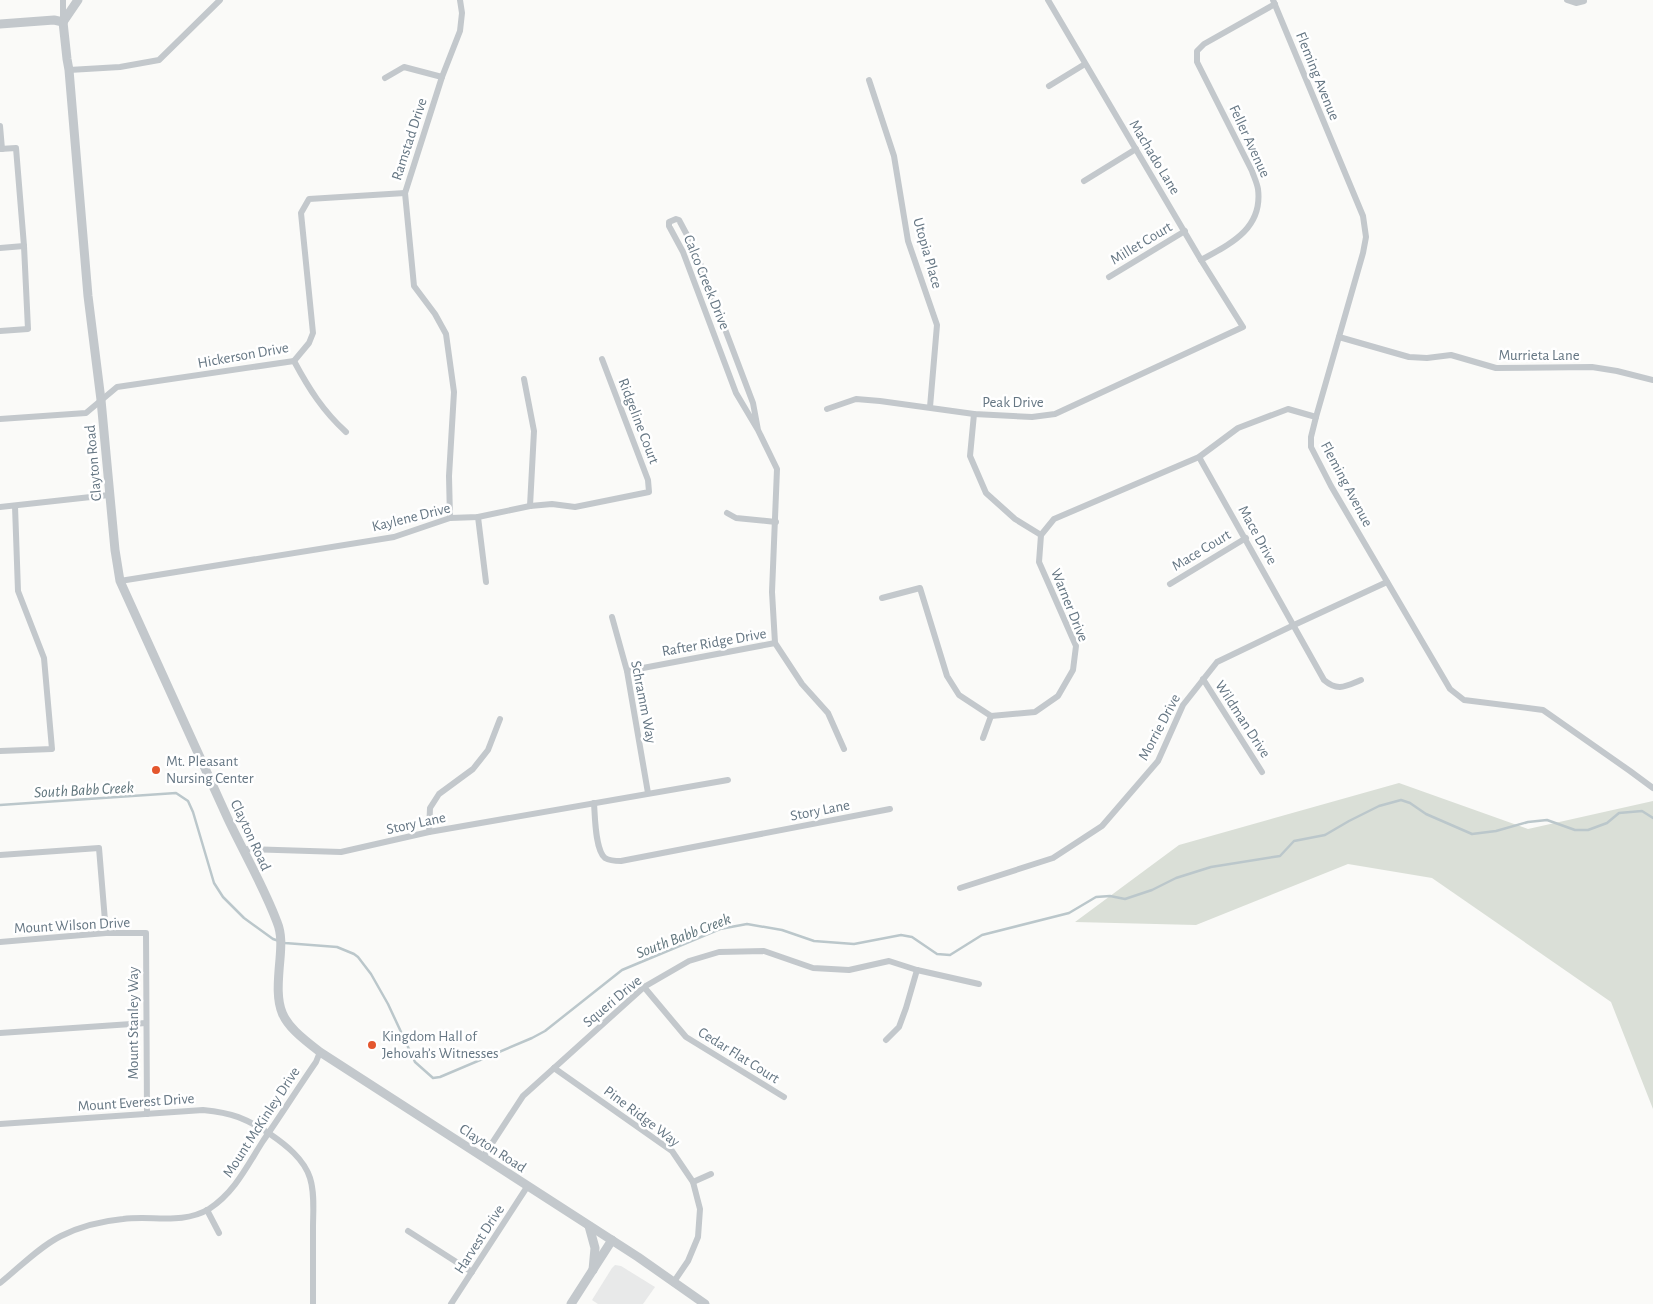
<svg xmlns="http://www.w3.org/2000/svg" width="1653" height="1304" font-family="'Alegreya Sans',sans-serif">
<rect width="100%" height="100%" fill="#fafaf8"/>
<path fill="#e8e9e9" d="M615 1265 621 1266 655 1287 643 1304H598L592 1300 612 1268Z"/>
<path fill="#dadfd7" d="M1399 783 1528 829 1653 801V1109L1611 1002 1432 878 1348 864 1196 925 1075 922 1179 845Z"/>
<g fill="none" stroke-linecap="round" stroke-linejoin="round">
<path stroke="#bbc7cb" stroke-width="2.5" d="M0 805 176 793 188 801 193 812 214 883 223 897 244 918 273 939 285 943 337 947 354 954 358 957 371 974 388 1004 415 1062 433 1078 440 1077 532 1038 545 1031 622 970 720 929 747 924 782 930 814 941 854 944 901 935 912 937 937 954 950 955 982 935 1069 913 1096 897 1110 896 1125 899 1152 890 1176 878 1211 867 1280 856 1294 841 1325 835 1349 821 1379 806 1401 800 1410 803 1426 814 1472 834 1496 831 1528 822 1547 820 1575 830H1588L1607 823 1619 813 1642 811 1653 818"/>
<g stroke="#c3c8cc" stroke-width="6">
<path d="M1273 0 1363 216 1366 237 1363 253 1316 417 1311 437V447L1331 486 1450 689 1464 700 1543 710 1630 771 1653 788"/>
<path d="M1567 0 1576 3 1584 1"/>
<path d="M63 21V0"/>
<path d="M69 70 120 67 159 60 220 0"/>
<path d="M385 78 404 67 442 77"/>
<path d="M869 80 894 156 908 241 937 325 930 407"/>
<path d="M1049 86 1085 64"/>
<path d="M0 126 2 149"/>
<path d="M0 149 16 148 24 246 28 329 0 331"/>
<path d="M1084 181 1136 149"/>
<path d="M0 248 24 246"/>
<path d="M1201 260C1230 244 1263 229 1258 189 1257 183 1254 177 1252 171L1197 62V51L1204 44 1275 4"/>
<path d="M1109 277 1185 231"/>
<path d="M1339 337 1409 357 1427 358 1451 355 1496 368 1592 367 1617 371 1653 380"/>
<path d="M294 361C309 389 323 411 346 432"/>
<path d="M524 379 534 431 530 506"/>
<path d="M827 409 856 399 880 401 974 414 1032 417 1055 414 1243 327 1201 260 1048 0"/>
<path d="M974 414 970 456 986 493 1015 519 1041 535"/>
<path d="M0 419 86 413 117 387 294 361 309 343 313 333 301 213 309 199 405 193"/>
<path d="M758 430 753 403 695 250 679 220 676 219 669 222V226L683 252 736 393 758 430 777 469 772 592 775 643 802 684 828 713 844 749"/>
<path d="M1199 457 1324 680C1338 692 1346 686 1361 680"/>
<path d="M0 507 109 495"/>
<path d="M727 513 736 518 776 522"/>
<path d="M478 517 486 582"/>
<path d="M450 518 449 476 454 392 446 334 435 314 414 286 405 193 442 77 460 31 462 13 460 0"/>
<path d="M120 581 394 537 450 518 478 517 530 506 552 504 575 507 649 492 648 480 602 359"/>
<path d="M1170 584 1246 538"/>
<path d="M882 598 920 588 947 676 959 695 991 716 1035 712 1058 696 1073 670 1076 646 1039 562 1041 535 1054 519 1199 457 1238 428 1288 409 1316 417"/>
<path d="M612 617 627 671 648 793"/>
<path d="M627 671 775 643"/>
<path d="M1203 679 1262 772"/>
<path d="M983 738 991 716"/>
<path d="M0 751 52 749 44 658 18 591 15 506"/>
<path d="M594 803C595 816 595 850 605 858 610 861 616 861 621 861L890 809"/>
<path d="M429 832 430 808 439 794 473 769 488 750 500 719"/>
<path d="M242 849 341 852 429 832 728 780"/>
<path d="M0 855 99 848 106 933"/>
<path d="M960 888 1053 858 1102 826 1158 761 1183 705 1217 662 1294 625 1387 582"/>
<path d="M0 942 106 933H146L147 1114"/>
<path d="M644 987 686 1037 784 1097"/>
<path d="M0 1033 146 1023"/>
<path d="M886 1040 899 1027 906 1008 917 970"/>
<path d="M554 1068 672 1151 693 1182 700 1209 698 1237 688 1261 673 1283"/>
<path d="M0 1124 203 1110C233 1113 245 1118 270 1134 286 1145 304 1159 310 1178 315 1194 313 1212 313 1228 313 1253 313 1279 313 1304"/>
<path d="M483 1157 523 1096 644 987 689 961 719 952 764 951 813 968 849 970 889 961 917 970 979 984"/>
<path d="M693 1182 711 1174"/>
<path d="M207 1210 219 1233"/>
<path d="M408 1231 472 1272"/>
<path d="M0 1283C19 1268 39 1247 61 1236 79 1227 102 1221 123 1219 152 1215 182 1225 209 1209 235 1192 247 1166 263 1141 281 1115 298 1088 316 1062L320 1052"/>
<path d="M451 1304 527 1187"/>
</g>
<g stroke="#c3c8cc" stroke-width="9">
<path d="M63 22 67 59 69 70 88 296 101 400 115 550 120 581C156 660 192 740 228 819 244 853 264 887 277 922 282 934 281 947 280 959 275 1012 278 1020 320 1052L638 1257 705 1304"/>
<path d="M63 22 78 0"/>
<path d="M0 24 54 20 63 22"/>
<path d="M589 1226 595 1248 593 1270"/>
<path d="M571 1304 612 1240"/>
</g>
</g>
<g fill="#e4572e" stroke="#fff" stroke-width="2">
<circle cx="156" cy="770" r="5"/>
<circle cx="372" cy="1045" r="5"/>
</g>
<g text-anchor="middle" stroke-width="5" stroke-linejoin="round" paint-order="stroke">
<g font-size="15" fill="#657683" stroke="#fff">
<text transform="translate(1318 76) rotate(68)" y="5">Fleming Avenue</text>
<text transform="translate(409 139) rotate(-72)" y="5">Ramstad Drive</text>
<text transform="translate(1250 141) rotate(65)" y="5">Feller Avenue</text>
<text transform="translate(1155 157) rotate(59)" y="5">Machado Lane</text>
<text transform="translate(1141 243) rotate(-31)" y="5">Millet Court</text>
<text transform="translate(928 253) rotate(74)" y="5">Utopia Place</text>
<text transform="translate(707 282) rotate(68)" y="5">Calco Creek Drive</text>
<text transform="translate(243 355) rotate(-10)" y="5">Hickerson Drive</text>
<text x="1539" y="360">Murrieta Lane</text>
<text x="1013" y="407">Peak Drive</text>
<text transform="translate(639 421) rotate(69)" y="5">Ridgeline Court</text>
<text transform="translate(93 463) rotate(-95)" y="5">Clayton Road</text>
<text transform="translate(1347 484) rotate(62)" y="5">Fleming Avenue</text>
<text transform="translate(411 517) rotate(-14)" y="5">Kaylene Drive</text>
<text transform="translate(1258 535) rotate(61)" y="5">Mace Drive</text>
<text transform="translate(1201 550) rotate(-31)" y="5">Mace Court</text>
<text transform="translate(1070 605) rotate(68)" y="5">Warner Drive</text>
<text transform="translate(714 642) rotate(-10)" y="5">Rafter Ridge Drive</text>
<text transform="translate(644 702) rotate(79)" y="5">Schramm Way</text>
<text transform="translate(1243 719) rotate(57)" y="5">Wildman Drive</text>
<text transform="translate(1159 727) rotate(-62)" y="5">Morrie Drive</text>
<text transform="translate(820 810) rotate(-11)" y="5">Story Lane</text>
<text transform="translate(416 823) rotate(-12)" y="5">Story Lane</text>
<text transform="translate(251 835) rotate(65)" y="5">Clayton Road</text>
<text transform="translate(72 925) rotate(-3)" y="5">Mount Wilson Drive</text>
<text transform="translate(612 1001) rotate(-40)" y="5">Squeri Drive</text>
<text transform="translate(133 1023) rotate(-90)" y="5">Mount Stanley Way</text>
<text transform="translate(739 1055) rotate(32)" y="5">Cedar Flat Court</text>
<text transform="translate(136 1102) rotate(-4)" y="5">Mount Everest Drive</text>
<text transform="translate(642 1116) rotate(37)" y="5">Pine Ridge Way</text>
<text transform="translate(261 1122) rotate(-57)" y="5">Mount McKinley Drive</text>
<text transform="translate(493 1148) rotate(33)" y="5">Clayton Road</text>
<text transform="translate(479 1239) rotate(-57)" y="5">Harvest Drive</text>
</g>
<g font-size="15" fill="#657683" stroke="#fff" text-anchor="start">
<text x="166" y="766">Mt. Pleasant<tspan x="166" dy="17">Nursing Center</tspan></text>
<text x="382" y="1041">Kingdom Hall of<tspan x="382" dy="17">Jehovah’s Witnesses</tspan></text>
</g>
<g font-size="16" font-style="italic" fill="#60757c" stroke="#fff">
<text transform="translate(84 789) rotate(-3)" y="6">South Babb Creek</text>
<text transform="translate(683 935) rotate(-21)" y="6">South Babb Creek</text>
</g>
</g>
</svg>
